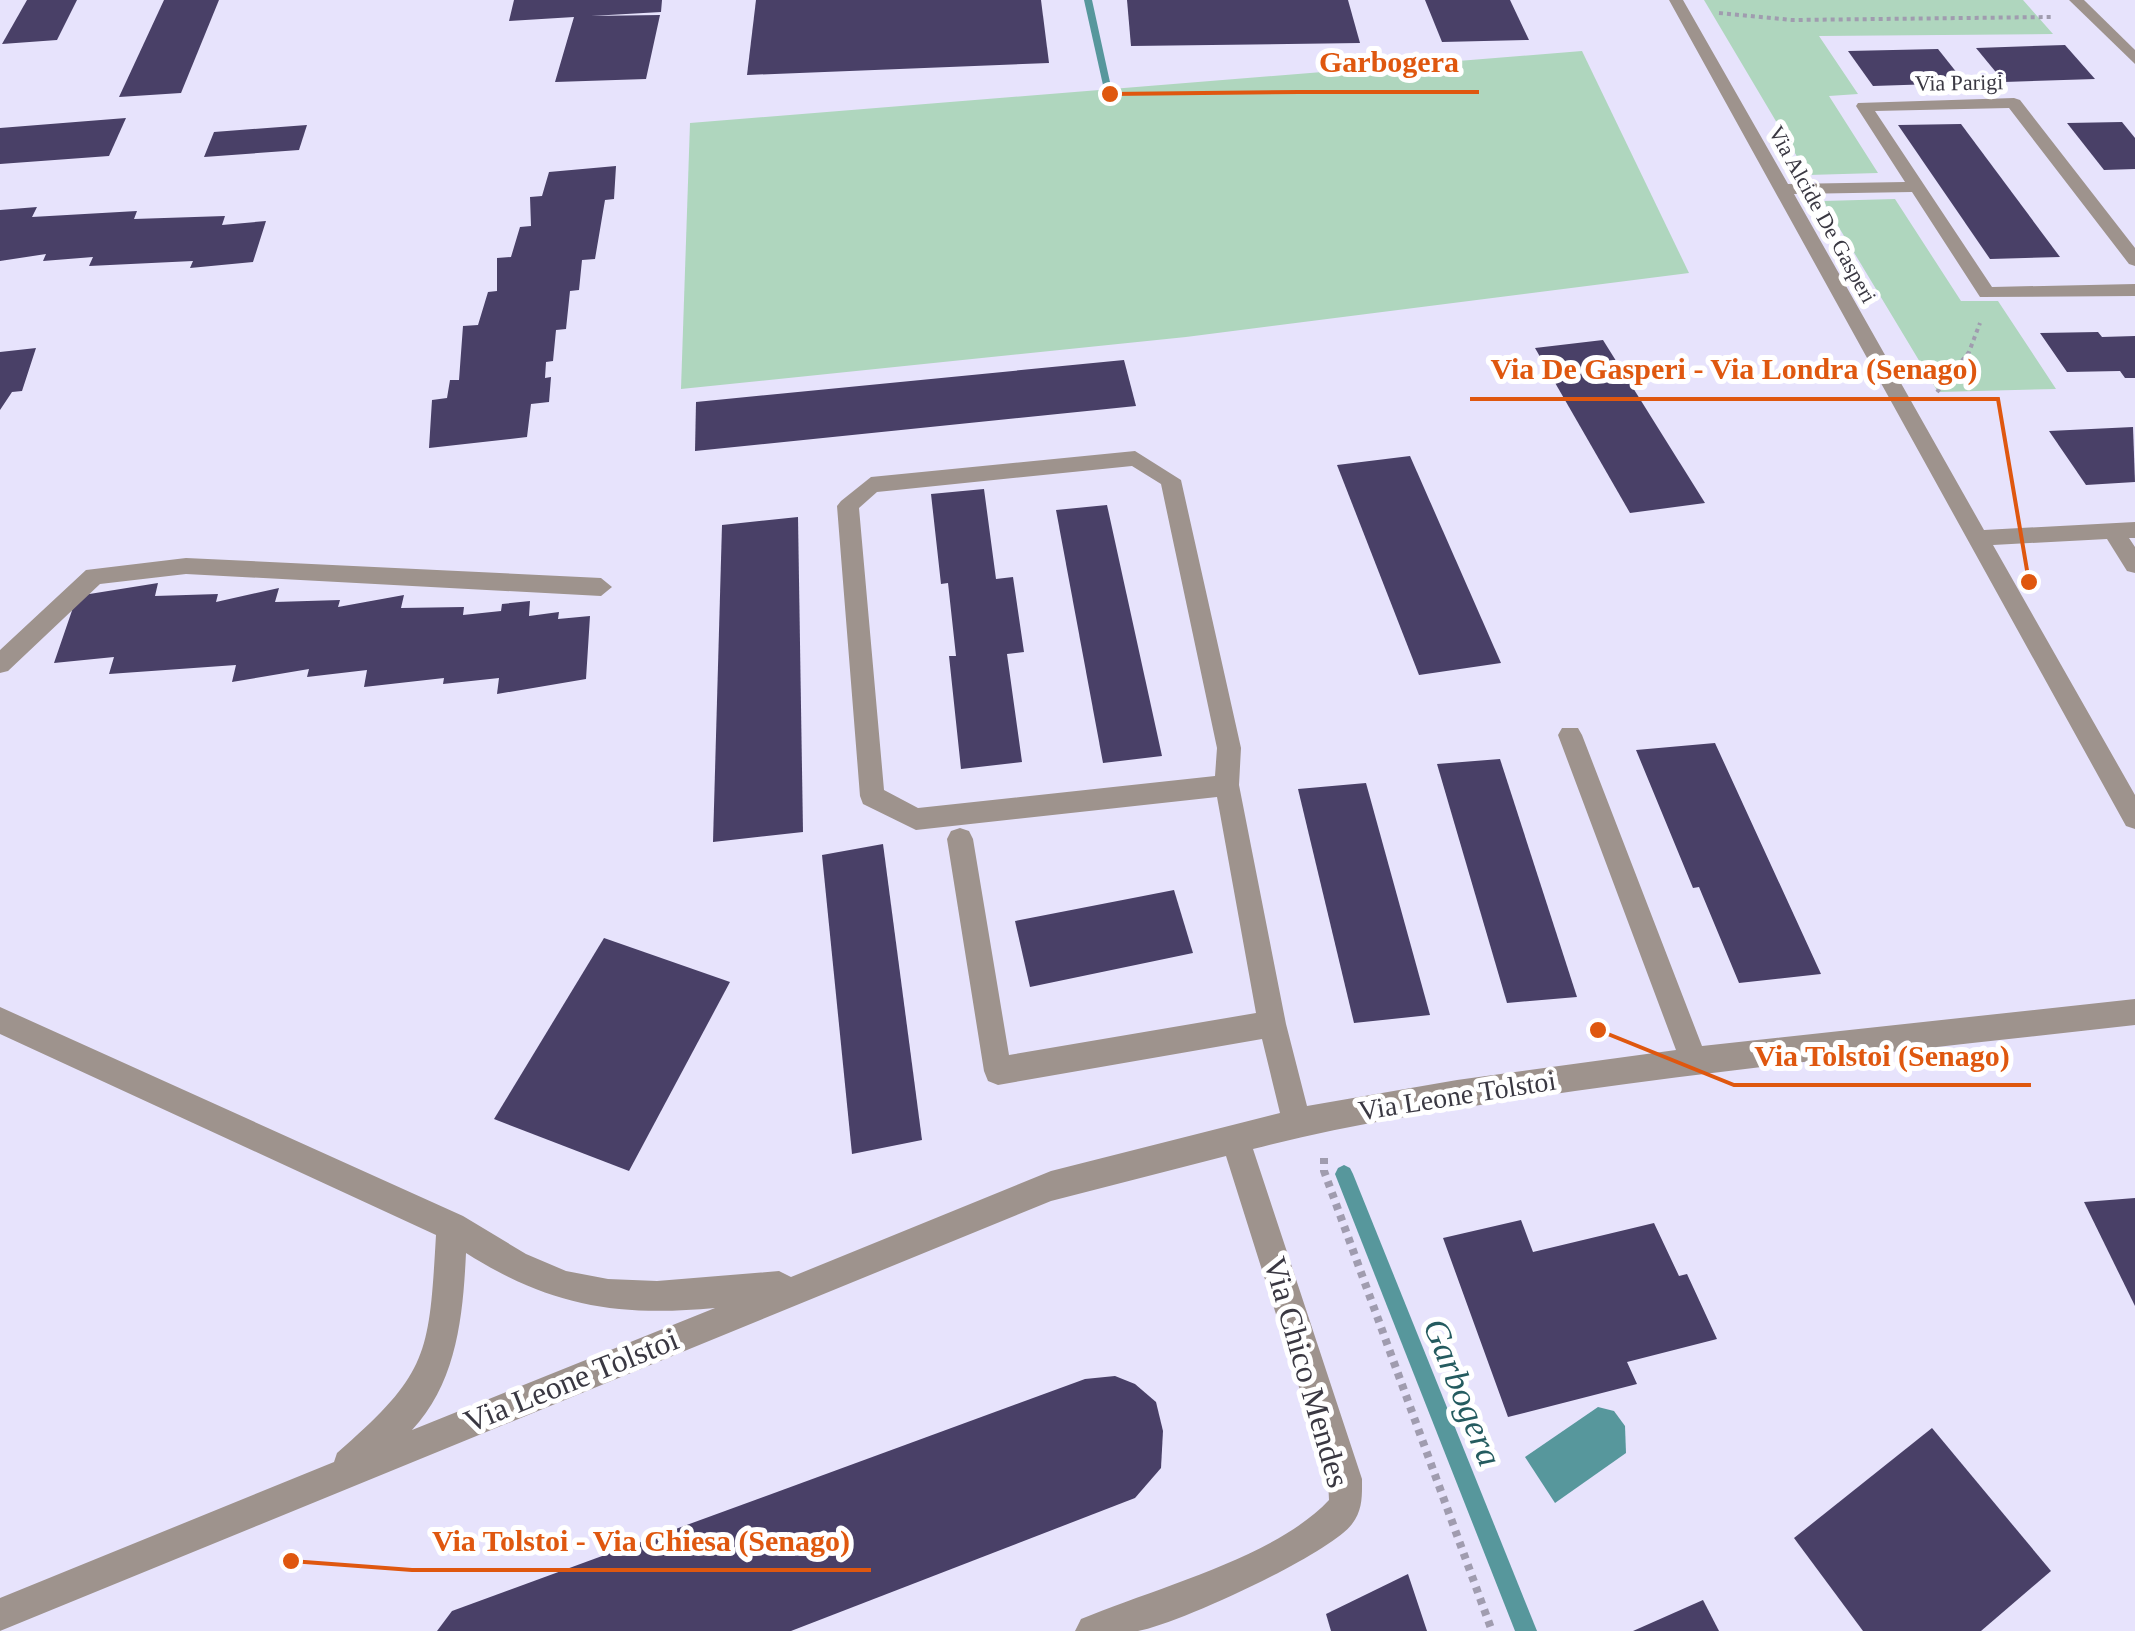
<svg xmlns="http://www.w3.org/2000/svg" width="2135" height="1631" font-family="'Times New Roman',serif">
<rect width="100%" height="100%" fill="#e7e3fc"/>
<g fill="#afd6be">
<path d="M1704 0H2023L2053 34 1819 36 1858 94 1829 96 1878 173 1808 175Z"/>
<path d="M1582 51 1689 273 1186 337 681 389 690 123Z"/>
<path d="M1895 199 1961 301H1998L2056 389 1938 392 1823 201Z"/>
</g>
<path fill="#57979c" d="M1598 1407 1614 1411 1625 1426 1626 1453 1555 1503 1525 1457Z"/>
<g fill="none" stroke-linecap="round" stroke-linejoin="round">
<g fill="#57979c" fill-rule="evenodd">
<path d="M1084 0H1092L1113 96 1105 94Z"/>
<path d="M1344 1165 1350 1168 1353 1174 1537 1631H1515L1335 1174 1338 1168Z"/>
</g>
</g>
<g fill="#494067">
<path d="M27 0H77L57 40 2 44Z"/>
<path d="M164 0H219L181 93 119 97Z"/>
<path d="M514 0H662L661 12 591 16 660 15 646 79 555 82 574 17 509 21Z"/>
<path d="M756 0H1041L1049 63 747 75Z"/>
<path d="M1127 0H1348L1360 43 1131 46Z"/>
<path d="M1425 0H1510L1529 40 1442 42Z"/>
<path d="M2065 45 2095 79 2004 82 1976 48Z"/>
<path d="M1938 49 1965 83 1873 86 1848 51Z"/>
<path d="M126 118 109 156 0 164V128Z"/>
<path d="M2122 122 2135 138V169L2104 170 2067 123Z"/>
<path d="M1961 124 2060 257 1990 259 1898 125Z"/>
<path d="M307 125 299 150 204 157 214 132Z"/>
<path d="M616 166 614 199 605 200 595 259 582 260 579 290 570 291 566 329 556 330 553 361 546 362 545 378 551 377 549 402 531 404 527 437 429 448 432 400 447 398 450 380H459L463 326 478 325 488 292 497 291V258L511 257 520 227 531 226 530 197 542 196 549 172Z"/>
<path d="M37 207 32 217 137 211 134 219 225 216 222 225 266 221 253 262 190 268 193 261 89 266 93 257 43 261 46 254 0 261V210Z"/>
<path d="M2098 332 2102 337 2135 336V378H2125L2120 371 2067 372 2040 333Z"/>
<path d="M1603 340 1705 503 1630 513 1535 348Z"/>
<path d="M36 348 22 391 12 392 0 410V352Z"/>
<path d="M1124 360 1136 406 695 451 696 402Z"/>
<path d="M2133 427 2135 482 2086 485 2049 431Z"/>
<path d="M1410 456 1501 663 1419 675 1337 465Z"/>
<path d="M984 489 996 579 1013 577 1024 652 1007 654 1022 762 961 769 949 656H956L948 583 941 584 931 494Z"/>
<path d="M1107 505 1162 756 1103 763 1056 510Z"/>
<path d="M798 517 803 832 713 842 722 525Z"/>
<path d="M158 583 155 596 218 594 216 602 279 588 275 602 340 600 338 607 404 595 401 608 464 607 463 615 501 611 502 604 530 601 529 616 559 612 558 619 590 616 586 679 497 694 499 678 443 684 444 678 364 687 367 670 307 677 309 669 232 682 236 665 109 674 114 657 54 663 77 596Z"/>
<path d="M1715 743 1821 974 1739 983 1699 887 1693 888 1636 750Z"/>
<path d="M1500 759 1577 997 1507 1003 1437 764Z"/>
<path d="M1366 783 1430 1015 1354 1023 1298 789Z"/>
<path d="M883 844 922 1140 852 1154 822 855Z"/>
<path d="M1174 890 1193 953 1030 987 1015 921Z"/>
<path d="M604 938 730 982 629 1171 494 1119Z"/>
<path d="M2135 1198V1306L2084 1202Z"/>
<path d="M1521 1220 1533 1252 1654 1223 1679 1276 1687 1274 1717 1339 1627 1362 1637 1384 1508 1417 1443 1238Z"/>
<path d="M1115 1376 1135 1384 1156 1402 1163 1431 1161 1468 1135 1498 791 1631H437L452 1611 1085 1379Z"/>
<path d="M1932 1428 2051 1571 1981 1631H1863L1794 1538Z"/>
<path d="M1408 1574 1427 1631H1331L1326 1614Z"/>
<path d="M1703 1600 1719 1631H1633Z"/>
</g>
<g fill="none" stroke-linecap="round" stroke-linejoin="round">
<g stroke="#a09caf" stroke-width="4" stroke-dasharray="4 4" stroke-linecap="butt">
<path d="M1719 13 1792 20 2051 17"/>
<path d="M1937 392 1969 352 1980 323"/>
</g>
<path stroke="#a09caf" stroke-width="8" stroke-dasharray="6 6" stroke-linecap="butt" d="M1324 1158V1171L1492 1631"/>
<g fill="#9e938d" fill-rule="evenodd">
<path d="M1669 0H1683L1788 184 1905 182 1856 106 1858 103 2014 98 2020 100 2135 248V266L2129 264 2009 108 1875 111 1992 287 2135 284V296L1980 297 1912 192 1794 194 1984 530 2135 522V538H2129L2135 547V573L2127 571 2107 539 1993 545 2135 795V829L2126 826Z"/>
<path d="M2069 0H2084L2135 50V64Z"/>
<path d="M1135 451 1181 480 1241 748 1239 785 1286 1024 1307 1106 1457 1080 1676 1050 1558 735 1562 728H1578L1582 735 1702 1046 2135 999V1025C1948 1046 1761 1065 1575 1091 1467 1107 1359 1121 1253 1149L1362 1479C1362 1495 1363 1510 1352 1524 1330 1554 1176 1625 1138 1631 1118 1631 1096 1631 1075 1631L1081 1619C1154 1588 1275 1558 1329 1500L1328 1479 1226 1156 1051 1201 0 1631V1598L334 1462 337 1453C429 1373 429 1355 436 1235L0 1034V1007L463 1216 526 1254 566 1271 608 1279 657 1281 779 1271 791 1277 1051 1171 1280 1113 1262 1039 998 1085 988 1081 984 1071 947 839 951 831 960 828 969 831 973 839 1009 1055 1256 1013 1217 797 916 830 863 804 860 796 837 506 841 501 871 477ZM1132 466 1161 484 1217 748 1215 776 918 808 884 790 859 508 877 492ZM466 1253C550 1306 617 1317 715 1308L412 1430C457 1382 463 1316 466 1253Z"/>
<path d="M186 558 601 578 612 587 601 596 186 574 100 584 8 671 0 673V650L86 570Z"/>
</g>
</g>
<g text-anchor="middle" stroke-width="10" stroke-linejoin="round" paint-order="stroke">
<g font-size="22" fill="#3a3842" stroke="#fff">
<text transform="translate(1959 82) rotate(-1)" y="8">Via Parigi</text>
<text transform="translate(1823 214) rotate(61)" y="8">Via Alcide De Gasperi</text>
</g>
<g font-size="28" fill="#3a3842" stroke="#fff">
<text transform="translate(1457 1095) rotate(-9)" y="10">Via Leone Tolstoi</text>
</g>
<g font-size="32" fill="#3a3842" stroke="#fff">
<text transform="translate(1307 1372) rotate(74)" y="11">Via Chico Mendes</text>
<text transform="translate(571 1380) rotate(-22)" y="11">Via Leone Tolstoi</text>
</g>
<g font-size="35" font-style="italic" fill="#245b5f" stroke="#fff">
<text transform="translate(1463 1392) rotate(68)" y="12">Garbogera</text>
</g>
</g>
<path fill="none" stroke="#df570f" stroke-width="4" d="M1110 94L1299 92H1479M2029 582L1998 399H1470M1598 1030L1734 1085H2031M291 1561L412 1570H871"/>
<g fill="#df570f" stroke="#fff" stroke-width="4">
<circle cx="1110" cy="94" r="10"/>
<circle cx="2029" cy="582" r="10"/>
<circle cx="1598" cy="1030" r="10"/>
<circle cx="291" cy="1561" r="10"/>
</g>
<g font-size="30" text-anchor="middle" font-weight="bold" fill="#df570f" stroke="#fff" stroke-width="10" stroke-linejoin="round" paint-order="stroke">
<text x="1389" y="72">Garbogera</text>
<text x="1734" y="379">Via De Gasperi - Via Londra (Senago)</text>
<text x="1882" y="1066">Via Tolstoi (Senago)</text>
<text x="641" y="1551">Via Tolstoi - Via Chiesa (Senago)</text>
</g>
</svg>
